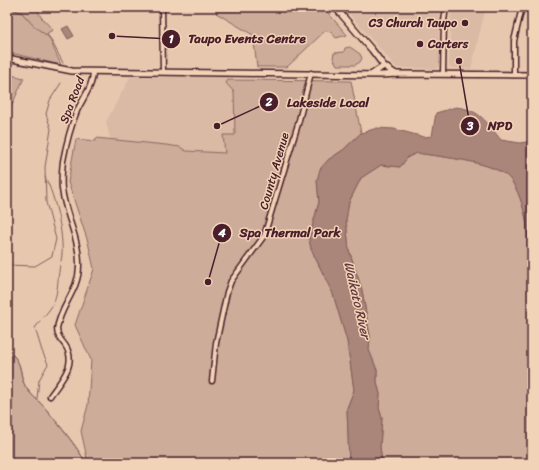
<svg xmlns="http://www.w3.org/2000/svg" width="539" height="470" font-family="Sriracha,sans-serif">
<rect width="100%" height="100%" fill="#e7c8af"/>
<filter id="ink" filterUnits="userSpaceOnUse"><feTurbulence type="fractalNoise" baseFrequency=".025" numOctaves="2"/><feDisplacementMap in="SourceGraphic" scale="8" xChannelSelector="R" yChannelSelector="G"/><feConvolveMatrix kernelMatrix="1 2 1 2 8 2 1 2 1" color-interpolation-filters="sRGB"/></filter>
<g filter="url(#ink)">
<g fill="#dabaa4">
<path d="M343 7H440L439 66 436 69 397 68Z"/>
<path d="M451 7H486L471 69 452 68 449 66Z"/>
<path d="M130 77H228L226 83 234 92 235 135 225 153 168 150 111 143 106 122Z"/>
</g>
<g fill="#cdac99" stroke="#8c6662">
<path d="M7 7H36L41 17 53 30 47 33 61 65 7 52Z"/>
<path d="M220 7H323L347 35 336 38 331 32 325 31 287 67H257L253 35 216 13Z"/>
<path d="M350 47 360 54 362 58 360 62 355 65H337L333 58 334 53 344 52 345 48Z"/>
<path d="M7 74 24 78 7 116Z"/>
<path d="M228 80 351 81 361 133 343 150 328 160 317 180 319 202 309 238 311 249 333 294 347 341 354 390 347 408 349 463H88L81 431 88 405 91 360 75 325 94 269 88 242 68 182 76 139 96 141V138L166 145 180 147 186 151 225 153 223 135H235L234 92 226 83Z"/>
<path d="M417 153C440 157 495 161 510 179 518 189 523 206 526 219 529 235 526 251 532 267V463H382L380 447 382 418 379 408 380 394 377 382V370L369 350 370 336 362 290 349 250 346 220 349 202 361 178 381 165 400 167 408 157Z"/>
<path d="M7 350C26 364 17 374 27 389 32 396 40 402 46 409 59 425 76 445 86 463H7Z"/>
</g>
<g fill="#a9857a" stroke="#835c5a">
<path d="M68 26 74 36 68 39 62 29Z"/>
<path d="M456 107C481 110 486 122 501 140L520 143 532 141V267C526 251 529 235 526 219 523 206 518 189 510 179 495 161 440 157 417 153L408 157 400 167 381 165 361 178 349 202 346 220 349 250 362 290 370 336 369 350 377 370V382L380 394 379 408 382 418 380 447 382 463H349L347 408 354 390 347 341 333 294 311 249 309 238 319 202 317 180 320 169 328 160 343 150 361 133 377 128 394 129 424 137 432 136 436 113Z"/>
</g>
<g fill="none" stroke-linecap="round" stroke-linejoin="round">
<g stroke="#835c5a" stroke-width="1">
<path d="M8 7 22 13 34 26 50 38 63 63"/>
<path d="M45 177C55 195 66 241 61 261"/>
<path d="M7 265 35 266 52 256 56 239 46 202 45 167 51 129 46 114 50 100 61 83"/>
<path d="M43 317C60 301 56 287 60 265"/>
<path d="M7 350C26 364 17 374 27 389 32 396 40 402 46 409 59 425 76 445 86 463"/>
<path d="M37 399 39 380 48 364 42 351 35 328 40 321"/>
</g>
<g stroke="#4a1f2b" stroke-width="7">
<g id="minor">
<path d="M162 7 163 72"/>
<path d="M443 74 444 21 446 7"/>
<path d="M514 75V41L522 7"/>
<path d="M212 381 216 343 227 292 231 281 264 236 298 124 311 73"/>
<path d="M50 396C61 380 78 364 65 345 61 340 57 336 57 329 60 306 79 291 79 266 80 239 65 215 62 189 61 180 62 170 63 161 66 145 71 126 77 111 83 98 93 86 93 72"/>
</g>
</g>
<g stroke="#4a1f2b" stroke-width="8">
<g id="major">
<path d="M335 7 372 50 384 66 396 74"/>
<path d="M7 58 72 71 381 75 397 74 532 75"/>
<path d="M372 74 384 66"/>
</g>
</g>
<use href="#minor" stroke="#f1d3b7" stroke-width="4"/>
<use href="#major" stroke="#f1d3b7" stroke-width="5"/>
</g>
</g>
<g fill="#4a1f2b" stroke="#f1d3b7" stroke-width="1.5">
<circle cx="465" cy="23" r="4"/>
<circle cx="420" cy="44" r="4"/>
</g>
<g text-anchor="middle" stroke-width="3" stroke-linejoin="round" paint-order="stroke">
<g font-size="12" font-weight="bold" fill="#4a1f2b" stroke="#f1d3b7" text-anchor="end">
<text x="457" y="27">C3 Church Taupo</text>
<text x="428" y="48" text-anchor="start">Carters</text>
</g>
<g font-size="12" fill="#4a1f2b" stroke="#f1d3b7">
<text transform="translate(72 100) rotate(-69)" y="4">Spa Road</text>
<text transform="translate(274 171) rotate(-74)" y="4">County Avenue</text>
</g>
<g font-size="13" font-style="italic" fill="#62383f" stroke="#f1d3b7">
<text transform="translate(358 300) rotate(77)" y="5">Waikato River</text>
</g>
</g>
<path fill="none" stroke="#4a1f2b" stroke-width="1.5" d="M112 36L171 39M217 126L269 102M459 61L470 126M208 282L222 233"/>
<g fill="#4a1f2b" stroke="#f1d3b7" stroke-width="1.5">
<circle cx="112" cy="36" r="4"/>
<circle cx="217" cy="126" r="4"/>
<circle cx="459" cy="61" r="4"/>
<circle cx="208" cy="282" r="4"/>
<circle cx="171" cy="39" r="10"/>
<circle cx="269" cy="102" r="10"/>
<circle cx="470" cy="126" r="10"/>
<circle cx="222" cy="233" r="10"/>
</g>
<g font-size="12" text-anchor="middle" font-weight="bold" fill="#fff">
<text x="171" y="43">1</text>
<text x="269" y="106">2</text>
<text x="470" y="130">3</text>
<text x="222" y="237">4</text>
</g>
<g font-size="13" text-anchor="middle" font-weight="bold" fill="#4a1f2b" stroke="#f1d3b7" stroke-width="3" stroke-linejoin="round" paint-order="stroke">
<text x="247" y="43">Taupo Events Centre</text>
<text x="328" y="107">Lakeside Local</text>
<text x="500" y="130">NPD</text>
<text x="290" y="237">Spa Thermal Park</text>
</g>
<rect width="539" height="470" fill="none" stroke="#f1d3b7" stroke-width="24"/>
<rect x="12" y="12" width="515" height="446" fill="none" stroke="#4a1f2b" stroke-width="1.5" filter="url(#ink)"/>
</svg>
